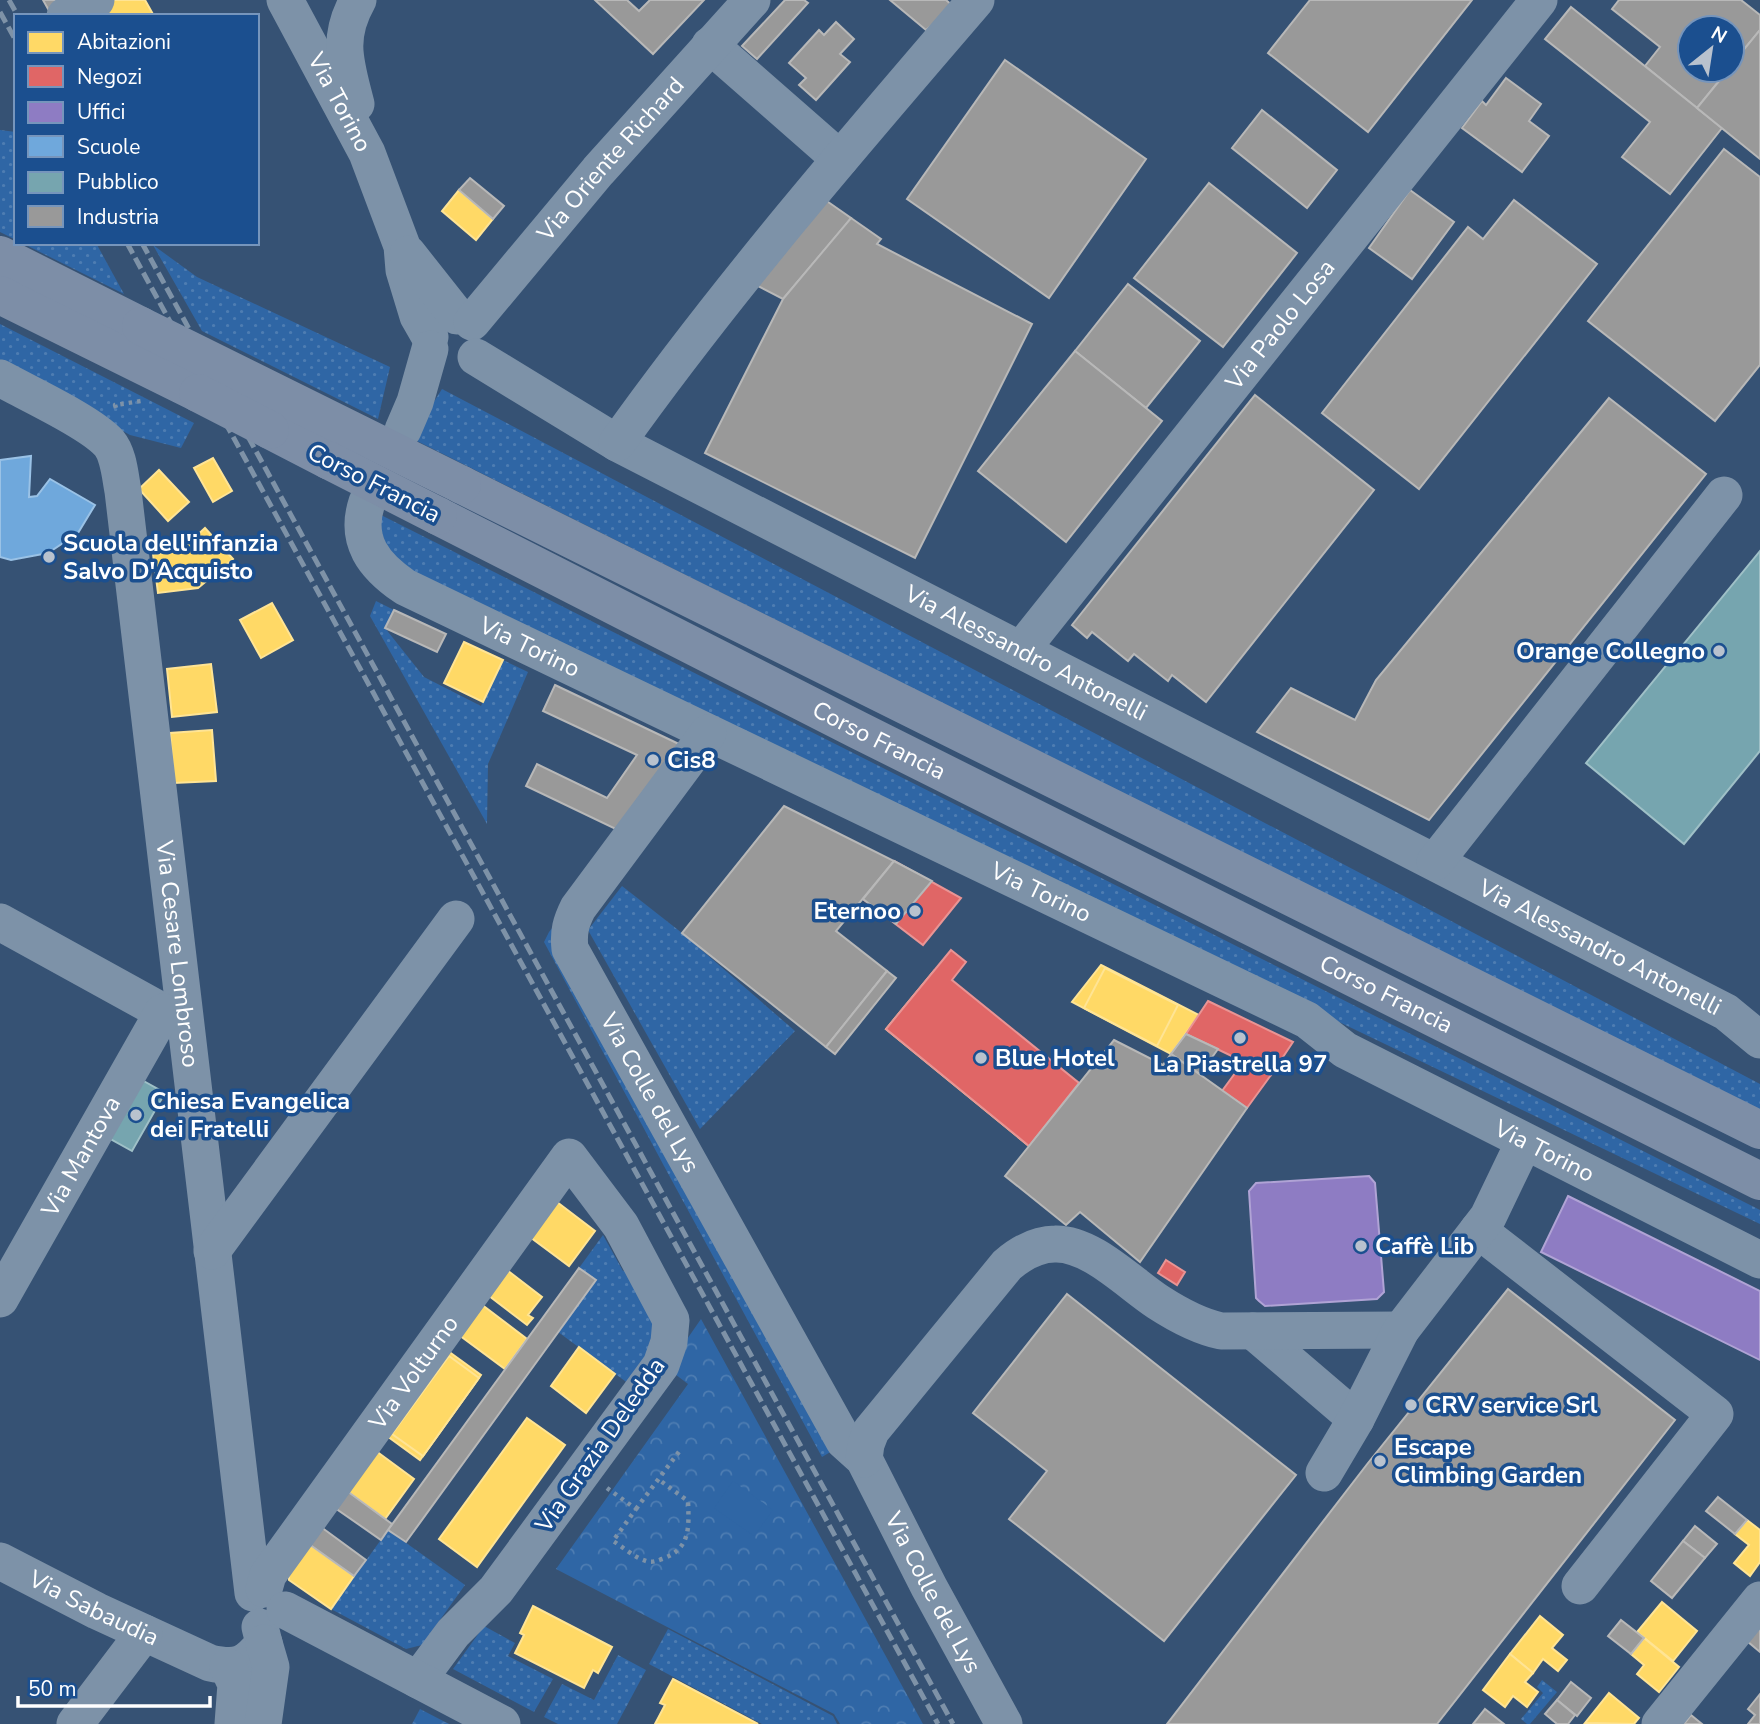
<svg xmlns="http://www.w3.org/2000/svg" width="1760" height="1724" font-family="'Nunito Sans',sans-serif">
<defs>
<pattern id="grass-dots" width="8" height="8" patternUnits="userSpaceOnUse" patternTransform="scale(1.75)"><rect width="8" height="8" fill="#2f66a5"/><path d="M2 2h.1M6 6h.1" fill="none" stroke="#4e7db2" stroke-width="1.8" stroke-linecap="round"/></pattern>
<pattern id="park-crowns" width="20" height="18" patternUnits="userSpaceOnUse" patternTransform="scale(1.75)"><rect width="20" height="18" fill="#2f66a5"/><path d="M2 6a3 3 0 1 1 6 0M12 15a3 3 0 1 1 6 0" fill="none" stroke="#4e7db2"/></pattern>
</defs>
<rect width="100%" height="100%" fill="#365274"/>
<g fill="url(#grass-dots)">
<path d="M0 130 16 132V240L0 232Z"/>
<path d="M22 243H96L124 294Z"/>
<path d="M153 245 197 277 390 367 378 419 202 331Z"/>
<path d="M0 324 194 423 181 448 130 435 0 363Z"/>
<path d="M442 389 1760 1084V1111L411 438Z"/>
<path d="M375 512 1760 1210V1224L385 564Z"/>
<path d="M376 601 394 610 385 628 424 677 481 706 503 660 528 672 488 764 487 824 370 616Z"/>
<path d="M622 886 682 933 795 1031 700 1129 588 930Z"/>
<path d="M571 904 562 922 832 1451 822 1457 664 1166 544 942 549 932Z"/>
<path d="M603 1235 623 1271 633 1268 660 1340 629 1384 558 1332 595 1280 579 1268Z"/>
<path d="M388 1530 465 1585 422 1645 406 1649 331 1609Z"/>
<path d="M484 1626 515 1643 508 1656 553 1679 534 1712 453 1669Z"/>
<path d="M668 1629 833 1716 837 1724H762L649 1664Z"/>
<path d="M618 1655 646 1670 617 1724H558L544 1717 562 1684 594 1700Z"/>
<path d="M1542 1680 1557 1692 1530 1724H1527L1521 1719 1543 1693 1537 1687Z"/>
</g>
<g fill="url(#park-crowns)">
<path d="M701 1319 923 1724H840L834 1714 556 1569 688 1384 667 1368Z"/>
<path d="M420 1709 449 1724H412Z"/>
</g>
<path fill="#2f66a5" d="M733 1481 773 1510 754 1536 714 1508Z"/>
<g fill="#ffd966" stroke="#ffe494" stroke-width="2">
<path d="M109 0H145L154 16H110L103 3Z"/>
<path d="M459 190 493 219 476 240 442 211Z"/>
<path d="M213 458 232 491 213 502 194 468Z"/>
<path d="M159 470 189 502 168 521 139 489Z"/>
<path d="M205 528 233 559 198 588 158 593 153 554 179 552Z"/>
<path d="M272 603 293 640 261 658 240 620Z"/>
<path d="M464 642 503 660 483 702 444 683Z"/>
<path d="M211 664 217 712 172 717 167 669Z"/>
<path d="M212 730 216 781 174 783 170 733Z"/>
<path d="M1101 965 1199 1015 1171 1054 1072 1002Z"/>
<path d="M1105 968 1178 1005 1157 1046 1084 1008Z"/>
<path d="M934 971 1076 1087 1029 1146 886 1029Z"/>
<path d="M557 1202 595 1231 569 1266 530 1237Z"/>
<path d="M503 1267 542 1297 528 1315 533 1318 527 1325 484 1292Z"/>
<path d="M481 1304 527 1339 505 1369 459 1335Z"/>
<path d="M579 1347 615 1374 586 1413 551 1386Z"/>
<path d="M448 1351 481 1375 420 1460 387 1436Z"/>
<path d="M449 1356 479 1378 423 1456 392 1434Z"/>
<path d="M527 1418 565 1445 477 1567 439 1539Z"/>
<path d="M376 1451 414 1479 385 1519 347 1491Z"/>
<path d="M1747 1520 1760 1530V1562L1750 1576 1734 1563 1749 1545 1735 1534Z"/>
<path d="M309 1544 354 1576 331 1609 289 1580V1571Z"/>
<path d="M1662 1602 1697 1631 1673 1661 1637 1632Z"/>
<path d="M533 1606 612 1647 598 1673 593 1670 584 1688 515 1653 524 1635 520 1633Z"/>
<path d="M1540 1616 1563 1635 1552 1648 1567 1660 1558 1671 1543 1659 1533 1673 1510 1654Z"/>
<path d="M1644 1638 1679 1667 1659 1692 1637 1674 1644 1665 1631 1654Z"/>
<path d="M1510 1654 1533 1673 1525 1682 1538 1692 1527 1707 1513 1696 1505 1707 1483 1690Z"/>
<path d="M673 1679 758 1724H655L665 1705 660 1703Z"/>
<path d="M1609 1693 1639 1718 1634 1724 1585 1723Z"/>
</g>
<g fill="#e06666" stroke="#e99494" stroke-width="2">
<path d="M894 861 961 898 923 945 863 899Z"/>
<path d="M951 950 966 962 952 980 1079 1083 1029 1146 886 1029Z"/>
<path d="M1208 1001 1293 1042 1271 1075 1186 1034Z"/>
<path d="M1244 1061 1271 1075 1247 1108 1222 1091Z"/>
<path d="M1166 1260 1185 1272 1177 1285 1158 1273Z"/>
</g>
<g fill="#8e7cc3" stroke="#b0a3d5" stroke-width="2">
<path d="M1369 1176 1375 1183 1384 1292 1377 1299 1265 1306 1259 1301 1256 1298 1249 1191 1256 1183Z"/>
<path d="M1568 1196 1760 1291V1360L1541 1252Z"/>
</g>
<path fill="#6fa8dc" stroke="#9ac2e6" stroke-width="2" d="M31 456 29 497 37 496 50 479 95 505 78 533 48 553 11 560 0 557V460Z"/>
<g fill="#76a5af" stroke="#9fc0c7" stroke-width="2">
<path d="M1760 551V751L1684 844 1586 763Z"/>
<path d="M140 1079 165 1093 132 1151 107 1137Z"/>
</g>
<g fill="#999" stroke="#b8b8b8" stroke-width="2">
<path d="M43 0H83L52 16Z"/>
<path d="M595 0H627L639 11 650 0H704L653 54Z"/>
<path d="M785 0H804L808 3 757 59 742 46Z"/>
<path d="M890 0H946L954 7 926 30Z"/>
<path d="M1310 0H1472L1368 132 1268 53Z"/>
<path d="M1619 0H1741L1760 15V30L1732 64V28H1690V70H1728L1697 108 1645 66 1660 47 1612 9Z"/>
<path d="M1571 7 1722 128 1670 194 1622 157 1650 122 1545 39Z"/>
<path d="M836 22 854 39 840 54 850 62 816 100 799 85 806 78 789 63 819 30 824 35Z"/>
<path d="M1760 30V159L1697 108 1728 70H1732V64Z"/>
<path d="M1005 60 1146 159 1049 298 907 199Z"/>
<path d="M1506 78 1541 104 1529 121 1549 136 1522 172 1462 128 1482 101 1486 105Z"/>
<path d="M1262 110 1337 170 1307 208 1232 148Z"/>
<path d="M1724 149 1760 177V365L1715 421 1588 321Z"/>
<path d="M470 178 504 206 493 219 459 190Z"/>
<path d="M1209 183 1297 253 1223 347 1134 278Z"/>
<path d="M1410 190 1454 222 1412 279 1369 248Z"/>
<path d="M821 197 851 218 844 227 783 299 752 283Z"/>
<path d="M1514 200 1597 264 1419 489 1322 413 1468 227 1483 239Z"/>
<path d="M851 218 881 239 877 244 1032 324 915 558 705 453 783 299Z"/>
<path d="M1128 284 1200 341 1146 408 1075 351Z"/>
<path d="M1075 351 1162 421 1066 542 978 471Z"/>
<path d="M1255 395 1374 490 1206 702 1172 675 1168 681 1134 654 1128 661 1092 632 1087 638 1072 625Z"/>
<path d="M1609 398 1706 474 1429 820 1257 732 1291 688 1355 720 1376 680Z"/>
<path d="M394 610 446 634 437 652 385 628Z"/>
<path d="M555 685 681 745 622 832 526 786 537 764 607 798 637 755 543 711Z"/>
<path d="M784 806 894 861 836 931 887 971 826 1047 682 933Z"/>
<path d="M894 861 932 881 896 924 863 899Z"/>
<path d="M887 971 896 978 835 1054 826 1047Z"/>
<path d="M1186 1034 1218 1049 1200 1074 1171 1054Z"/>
<path d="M1114 1040 1163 1065 1171 1054 1247 1108 1140 1262 1080 1212 1066 1225 1005 1176Z"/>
<path d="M579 1268 596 1280 406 1542 388 1530Z"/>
<path d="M1508 1289 1675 1420 1437 1724H1167L1368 1463Z"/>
<path d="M1067 1294 1296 1475 1164 1641 1009 1519 1047 1471 973 1413Z"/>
<path d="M347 1491 392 1524 381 1540 335 1508Z"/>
<path d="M1718 1497 1747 1520 1735 1534 1706 1511Z"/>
<path d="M1695 1526 1717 1544 1705 1558 1683 1541Z"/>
<path d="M321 1527 366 1560 354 1576 309 1544Z"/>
<path d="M1683 1541 1705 1558 1672 1598 1651 1581Z"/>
<path d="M1621 1620 1644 1638 1631 1654 1608 1636Z"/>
<path d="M1760 1625V1652L1747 1641Z"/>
<path d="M1571 1682 1591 1698 1577 1716 1557 1700Z"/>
<path d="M1760 1694V1724H1748L1755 1715 1748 1709Z"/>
<path d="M1557 1700 1575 1715 1568 1724H1557L1545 1714Z"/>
<path d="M1485 1709 1504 1724H1473Z"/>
<path d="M1691 1715 1702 1724H1684Z"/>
</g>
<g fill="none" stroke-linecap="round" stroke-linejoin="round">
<g stroke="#7d92a8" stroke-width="4.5" stroke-dasharray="3.5 5" stroke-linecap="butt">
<path d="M116 408 115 405 141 401"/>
<path d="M607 1488 636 1509 613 1541C623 1547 635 1558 646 1561 652 1563 656 1561 662 1559 691 1549 689 1527 688 1501L658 1479"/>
<path d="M636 1509 681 1449"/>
</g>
<g stroke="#7d92a8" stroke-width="37">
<path id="s1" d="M285 0 367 153 402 246 404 270 418 316 430 337"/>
<path d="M65 16 96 0"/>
<path d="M710 45 840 159"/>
<path d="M356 104C346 64 336 39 358 0"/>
<path d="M408 254 457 316"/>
<path id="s2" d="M472 322 598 171 752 0"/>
<path id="s3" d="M476 357 617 443 1726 1012 1760 1040"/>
<path id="s4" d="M0 378C27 393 90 422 109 443 119 455 120 476 123 491L253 1593"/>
<path d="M403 430 415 402 430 349"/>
<path d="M617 443C727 289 852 144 976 0"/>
<path id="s5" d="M367 502C354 541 374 566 405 587L1307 1020 1345 1050 1760 1260"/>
<path id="s6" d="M1021 650 1539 0"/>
<path id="s7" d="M708 733 578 908C571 922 568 932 570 949L844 1441 864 1459 929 1587 1004 1724"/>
<path d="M1435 862 1724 495"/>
<path d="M0 922 183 1023"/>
<path d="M1478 1230 1715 1414 1580 1586"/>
<path d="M212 1251 456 919"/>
<path id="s8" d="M0 1299 163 1012"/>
<path d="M1253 1331 1356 1419"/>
<path d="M864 1459 866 1444 871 1431 1007 1265C1021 1253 1036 1244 1055 1244 1091 1243 1129 1283 1158 1302 1178 1315 1198 1326 1221 1331L1401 1330"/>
<path d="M1324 1473 1356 1419 1401 1330 1488 1217 1524 1142"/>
<path id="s9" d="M0 1561 97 1611 210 1663C238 1669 246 1665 264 1643L260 1627"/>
<path id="s10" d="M264 1589 268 1575 569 1157 621 1226 671 1320 669 1342 661 1365 496 1590 453 1633 418 1680"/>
<path d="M285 1610 502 1724"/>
<path d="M228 1667 236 1684 233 1724"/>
<path d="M75 1724 144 1633"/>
<path d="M263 1724 271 1667 264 1643"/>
<path d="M1660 1724 1760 1600"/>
</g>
<g stroke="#7d8ea7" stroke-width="38">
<path d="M0 255 141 326"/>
<path d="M0 295 198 393"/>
<path d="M270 430 328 460"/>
<path d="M462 485 1760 1130"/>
<path id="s11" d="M438 516 858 730 1760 1181"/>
</g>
<g stroke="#7e92a7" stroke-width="5" stroke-dasharray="12 5" stroke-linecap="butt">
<path d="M9 0 18 16"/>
<path d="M0 12 16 41"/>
<path d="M127 243 938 1724"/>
<path d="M142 243 953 1724"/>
</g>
<g stroke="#7d8ea7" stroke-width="38">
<path d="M141 326 462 485"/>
<path d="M198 393 270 430"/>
<path d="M328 460 438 516"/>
</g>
</g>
<g fill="#b9c2ce" stroke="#1b4f8f" stroke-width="2.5">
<circle cx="49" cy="557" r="7"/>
<circle cx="1719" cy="651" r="7"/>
<circle cx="653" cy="760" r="7"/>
<circle cx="915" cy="911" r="7"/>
<circle cx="1240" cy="1038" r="7"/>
<circle cx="981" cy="1058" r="7"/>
<circle cx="136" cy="1115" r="7"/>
<circle cx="1361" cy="1246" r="7"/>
<circle cx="1411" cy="1405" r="7"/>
<circle cx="1380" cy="1461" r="7"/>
</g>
<g text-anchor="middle" stroke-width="7" stroke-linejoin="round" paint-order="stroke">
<g font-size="24" fill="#fff" stroke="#1b4f8f">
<text dy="8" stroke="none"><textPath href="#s1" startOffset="116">Via Torino</textPath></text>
<text dy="8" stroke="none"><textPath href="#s2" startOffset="214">Via Oriente Richard</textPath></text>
<text dy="8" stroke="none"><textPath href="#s6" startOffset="416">Via Paolo Losa</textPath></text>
<text transform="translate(374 483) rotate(27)" y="8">Corso Francia</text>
<text dy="8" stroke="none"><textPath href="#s5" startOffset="240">Via Torino</textPath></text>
<text dy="8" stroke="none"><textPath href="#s3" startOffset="625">Via Alessandro Antonelli</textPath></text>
<text dy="8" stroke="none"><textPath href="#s11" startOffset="495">Corso Francia</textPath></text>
<text dy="8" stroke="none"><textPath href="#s5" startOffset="807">Via Torino</textPath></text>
<text dy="8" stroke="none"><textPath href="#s3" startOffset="1270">Via Alessandro Antonelli</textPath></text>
<text dy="8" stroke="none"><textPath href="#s4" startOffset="644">Via Cesare Lombroso</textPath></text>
<text dy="8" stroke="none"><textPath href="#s11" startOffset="1062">Corso Francia</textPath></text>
<text dy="8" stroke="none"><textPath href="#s7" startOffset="425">Via Colle del Lys</textPath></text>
<text dy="8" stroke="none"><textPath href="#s5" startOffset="1374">Via Torino</textPath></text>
<text dy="8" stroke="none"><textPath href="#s8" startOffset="164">Via Mantova</textPath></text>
<text dy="8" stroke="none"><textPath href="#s10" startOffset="264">Via Volturno</textPath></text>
<text transform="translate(600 1445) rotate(-55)" y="8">Via Grazia Deledda</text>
<text dy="8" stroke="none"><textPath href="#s7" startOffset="1001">Via Colle del Lys</textPath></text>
<text dy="8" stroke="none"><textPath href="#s9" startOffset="105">Via Sabaudia</textPath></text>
</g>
<g font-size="24" font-weight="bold" fill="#fff" stroke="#1b4f8f" text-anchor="start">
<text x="63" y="551">Scuola dell'infanzia<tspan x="63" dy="28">Salvo D'Acquisto</tspan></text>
<text x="1705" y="659" text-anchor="end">Orange Collegno</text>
<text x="667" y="768">Cis8</text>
<text x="901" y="919" text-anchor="end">Eternoo</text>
<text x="995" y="1066">Blue Hotel</text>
<text x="1240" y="1072" text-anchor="middle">La Piastrella 97</text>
<text x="150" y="1109">Chiesa Evangelica<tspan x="150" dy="28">dei Fratelli</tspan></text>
<text x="1375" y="1254">Caffè Lib</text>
<text x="1425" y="1413">CRV service Srl</text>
<text x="1394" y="1455">Escape<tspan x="1394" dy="28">Climbing Garden</tspan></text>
</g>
</g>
<rect x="14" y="14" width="245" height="231" fill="#1b4f8f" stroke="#7695bc" stroke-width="2"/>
<rect x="28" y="32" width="35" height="21" fill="#ffd966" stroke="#7695bc" stroke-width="2"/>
<text x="77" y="49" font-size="21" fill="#ffffff">Abitazioni</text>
<rect x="28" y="66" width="35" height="21" fill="#e06666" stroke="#7695bc" stroke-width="2"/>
<text x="77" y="84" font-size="21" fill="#ffffff">Negozi</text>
<rect x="28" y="102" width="35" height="21" fill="#8e7cc3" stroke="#7695bc" stroke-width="2"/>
<text x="77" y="119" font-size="21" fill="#ffffff">Uffici</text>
<rect x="28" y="136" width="35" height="21" fill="#6fa8dc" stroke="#7695bc" stroke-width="2"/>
<text x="77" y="154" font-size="21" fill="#ffffff">Scuole</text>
<rect x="28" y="172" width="35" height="21" fill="#76a5af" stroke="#7695bc" stroke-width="2"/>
<text x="77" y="189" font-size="21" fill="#ffffff">Pubblico</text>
<rect x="28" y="206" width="35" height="21" fill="#999999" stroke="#7695bc" stroke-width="2"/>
<text x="77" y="224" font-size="21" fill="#ffffff">Industria</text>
<g transform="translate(1711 49) rotate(30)"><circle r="33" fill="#1b4f8f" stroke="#7695bc" stroke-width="2"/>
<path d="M0-5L12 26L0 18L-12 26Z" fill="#b9c2ce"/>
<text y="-10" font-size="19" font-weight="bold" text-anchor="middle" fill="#ffffff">N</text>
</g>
<path d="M18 1696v10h192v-10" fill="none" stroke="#ffffff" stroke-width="3.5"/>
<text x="28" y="1696" font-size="21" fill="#ffffff" stroke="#1b4f8f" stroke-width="5" paint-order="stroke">50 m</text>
</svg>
